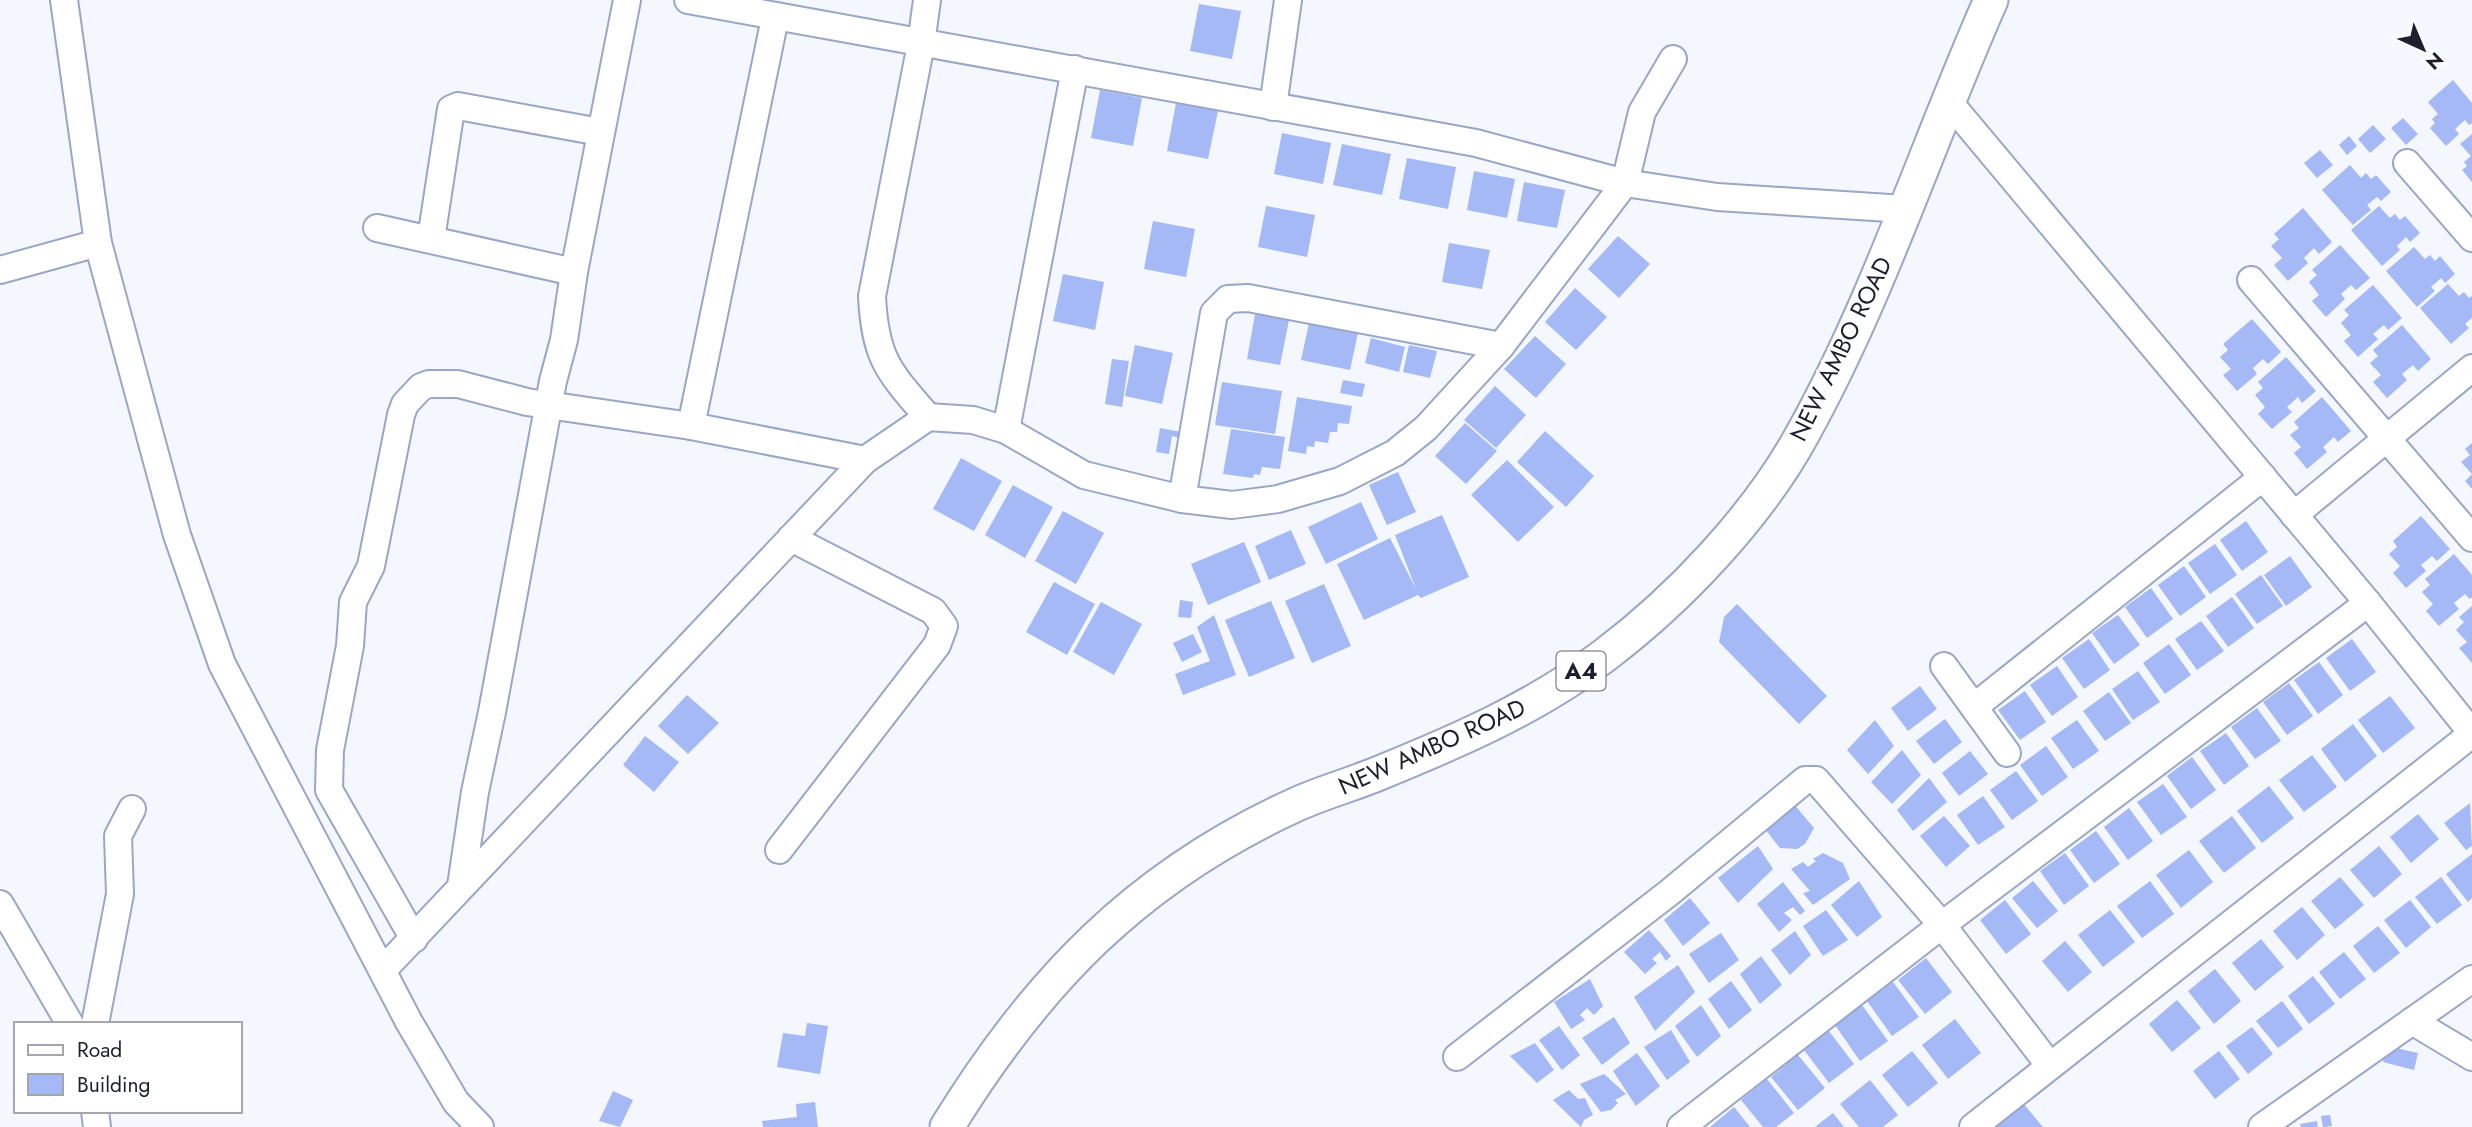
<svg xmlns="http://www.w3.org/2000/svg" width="2472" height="1127" font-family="Jost,sans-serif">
<rect width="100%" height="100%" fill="#f4f7fe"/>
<g fill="#a4b9f5">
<path d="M1199 4 1241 11 1232 59 1190 51Z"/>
<path d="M2453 80 2472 103V123L2469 125 2465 120 2455 129 2459 134 2446 146 2430 128 2435 123 2432 119 2438 114 2428 102Z"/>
<path d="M1100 90 1142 98 1133 146 1091 138Z"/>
<path d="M1176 103 1218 111 1208 159 1167 151Z"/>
<path d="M2403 118 2418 134 2406 145 2391 128Z"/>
<path d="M2373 125 2386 139 2370 153 2358 139Z"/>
<path d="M1282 133 1331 143 1323 184 1274 174Z"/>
<path d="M2472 134V182L2462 170 2467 166 2464 162 2471 156 2460 144Z"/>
<path d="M2349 136 2357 146 2347 155 2339 145Z"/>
<path d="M1342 144 1391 154 1382 195 1333 185Z"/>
<path d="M2320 150 2333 165 2317 178 2304 163Z"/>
<path d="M1407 158 1456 167 1448 209 1399 199Z"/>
<path d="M2350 165 2361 178 2366 173 2371 179 2376 175 2391 192 2381 201 2377 197 2367 205 2371 210 2353 225 2322 190Z"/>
<path d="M1474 171 1515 179 1507 218 1467 210Z"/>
<path d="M1524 182 1565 190 1557 228 1517 221Z"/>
<path d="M1266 206 1315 215 1307 257 1258 247Z"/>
<path d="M2379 206 2390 218 2395 214 2400 220 2405 216 2420 233 2410 242 2406 237 2397 246 2400 250 2382 266 2351 230Z"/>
<path d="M2303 208 2332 242 2319 254 2314 248 2304 258 2308 263 2288 281 2274 265 2282 258 2271 246 2279 239 2274 234Z"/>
<path d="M1153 221 1195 229 1186 277 1144 269Z"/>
<path d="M1618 236 1650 264 1619 298 1588 269Z"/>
<path d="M1449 243 1490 250 1482 289 1442 282Z"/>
<path d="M2340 245 2370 278 2356 290 2351 285 2341 294 2345 299 2326 317 2312 301 2319 295 2309 282 2317 275 2312 270Z"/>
<path d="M2414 247 2425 259 2430 255 2435 261 2440 256 2455 274 2445 283 2441 278 2431 287 2435 291 2417 307 2386 271Z"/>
<path d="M1063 274 1104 282 1095 330 1053 321Z"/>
<path d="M2448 284 2459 296 2464 292 2469 298 2472 296V318L2465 324 2469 328 2451 344 2420 308Z"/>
<path d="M2373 285 2402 318 2388 330 2384 325 2373 334 2378 339 2358 357 2344 341 2351 335 2341 323 2349 315 2344 310Z"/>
<path d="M1575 288 1607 317 1576 350 1545 322Z"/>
<path d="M1256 309 1290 315 1280 365 1247 359Z"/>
<path d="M1310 319 1359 328 1350 370 1301 360Z"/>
<path d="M2252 319 2281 352 2268 364 2263 359 2253 368 2257 374 2237 391 2223 375 2231 369 2220 357 2228 350 2223 344Z"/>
<path d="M2402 325 2431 359 2418 371 2413 365 2402 374 2407 380 2387 398 2373 382 2381 375 2370 363 2378 356 2373 350Z"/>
<path d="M1535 336 1566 364 1536 398 1504 369Z"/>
<path d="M1371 338 1405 347 1399 372 1365 363Z"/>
<path d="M1135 345 1173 353 1162 404 1125 396Z"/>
<path d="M1409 345 1437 351 1430 378 1403 372Z"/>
<path d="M2286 357 2316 391 2302 403 2298 397 2287 407 2292 412 2272 429 2258 414 2265 407 2255 395 2263 388 2258 382Z"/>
<path d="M1112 359 1129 361 1122 407 1105 404Z"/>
<path d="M1343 380 1365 384 1362 397 1340 393Z"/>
<path d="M1222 382 1282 391 1275 434 1215 425Z"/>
<path d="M1495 386 1526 415 1496 448 1464 420Z"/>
<path d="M1297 397 1352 406 1349 424 1338 423 1337 432H1330L1328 443 1315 441 1314 447 1307 446 1306 454 1288 451Z"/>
<path d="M2322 397 2351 431 2338 442 2334 437 2323 447 2327 452 2307 469 2294 453 2301 447 2290 435 2299 428 2294 422Z"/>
<path d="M1465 423 1497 451 1466 484 1435 456Z"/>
<path d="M1160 428 1181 432 1180 438 1172 436 1169 454 1156 452Z"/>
<path d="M1231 429 1285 437 1280 469 1262 467 1260 475 1254 474 1253 478 1223 474Z"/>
<path d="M1545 431 1594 476 1566 507 1517 462Z"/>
<path d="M2472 443V489L2465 481 2472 474 2461 462 2470 455 2465 449Z"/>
<path d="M961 458 1002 481 974 531 933 509Z"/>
<path d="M1507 460 1554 507 1518 542 1471 495Z"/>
<path d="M1398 472 1416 512 1387 525 1369 485Z"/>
<path d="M1013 485 1053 507 1025 558 985 535Z"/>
<path d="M1361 502 1378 539 1326 564 1308 527Z"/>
<path d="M1063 511 1104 533 1076 584 1035 561Z"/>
<path d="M1442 515 1469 577 1421 598 1418 595 1364 620 1337 564 1390 538 1416 589 1395 535Z"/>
<path d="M2421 516 2450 549 2437 561 2432 556 2421 565 2426 571 2406 588 2393 573 2400 566 2389 554 2397 547 2393 541Z"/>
<path d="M2246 521 2268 552 2242 571 2220 540Z"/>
<path d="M1291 530 1306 564 1269 580 1255 546Z"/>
<path d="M1244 542 1261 582 1208 605 1191 564Z"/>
<path d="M2215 544 2237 575 2210 594 2188 563Z"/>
<path d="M2454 554 2472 575V597L2470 599 2465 594 2454 603 2459 609 2439 626 2426 611 2433 604 2422 592 2430 585 2425 579Z"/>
<path d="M2290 556 2312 587 2286 606 2264 575Z"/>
<path d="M2184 566 2206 597 2180 616 2158 585Z"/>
<path d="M2261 575 2283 606 2257 624 2235 594Z"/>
<path d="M1054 582 1095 604 1067 655 1026 632Z"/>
<path d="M1324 584 1351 646 1312 663 1285 601Z"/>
<path d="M2151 588 2173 619 2147 638 2125 607Z"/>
<path d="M2232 597 2254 628 2228 647 2206 616Z"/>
<path d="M1180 600 1193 602 1191 618 1178 617Z"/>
<path d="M1271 601 1295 658 1249 677 1225 620Z"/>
<path d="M1101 602 1142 624 1114 675 1073 652Z"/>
<path d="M1737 604 1827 696 1799 724 1719 642 1724 617Z"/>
<path d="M2472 606V663L2459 648 2467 642 2456 630 2464 622 2459 617Z"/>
<path d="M1214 615 1236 675 1183 695 1175 674 1210 661 1197 627Z"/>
<path d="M2118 615 2140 645 2114 664 2092 633Z"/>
<path d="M2201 621 2224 651 2197 670 2175 639Z"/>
<path d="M1193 634 1202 652 1182 662 1173 643Z"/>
<path d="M2089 639 2110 670 2084 689 2062 658Z"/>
<path d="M2352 639 2376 672 2350 691 2326 658Z"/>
<path d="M2169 644 2191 675 2165 694 2143 663Z"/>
<path d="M2319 662 2343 695 2318 714 2294 680Z"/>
<path d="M2057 666 2078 697 2052 716 2030 685Z"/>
<path d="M2138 671 2160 702 2133 720 2112 689Z"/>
<path d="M2289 683 2313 716 2287 735 2263 702Z"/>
<path d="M1920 686 1937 709 1908 731 1891 708Z"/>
<path d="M2025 691 2046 722 2020 740 1998 710Z"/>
<path d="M2109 692 2131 723 2105 741 2083 711Z"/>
<path d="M687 695 719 723 688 754 658 726Z"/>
<path d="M2390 696 2415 728 2383 753 2358 720Z"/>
<path d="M2257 708 2281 741 2255 759 2231 727Z"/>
<path d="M1945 719 1962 742 1934 764 1916 741Z"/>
<path d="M1875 720 1894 746 1868 774 1847 750Z"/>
<path d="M2077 720 2099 751 2073 769 2051 738Z"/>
<path d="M2353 724 2377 756 2345 782 2321 749Z"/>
<path d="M2226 733 2249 766 2224 785 2200 751Z"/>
<path d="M645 736 679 762 654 792 623 765Z"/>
<path d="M2046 746 2068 777 2042 796 2020 765Z"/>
<path d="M1902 750 1921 775 1892 804 1871 782Z"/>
<path d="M1970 751 1988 774 1959 796 1942 773Z"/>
<path d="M2312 755 2337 787 2304 812 2279 780Z"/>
<path d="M2192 757 2216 790 2191 809 2167 776Z"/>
<path d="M2016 771 2038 801 2012 820 1990 790Z"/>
<path d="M1929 778 1947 802 1913 831 1897 810Z"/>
<path d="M2163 784 2187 817 2161 835 2137 802Z"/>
<path d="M2269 786 2294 818 2262 843 2237 811Z"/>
<path d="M1983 796 2005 827 1978 845 1957 815Z"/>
<path d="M1793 803 1814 828 1805 844 1797 849 1780 848 1764 828Z"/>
<path d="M2470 803 2472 846 2466 850 2444 823Z"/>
<path d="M2129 808 2153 841 2128 860 2104 827Z"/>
<path d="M2418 814 2439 839 2411 863 2390 837Z"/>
<path d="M1944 816 1970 846 1946 867 1920 836Z"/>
<path d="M2232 816 2256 848 2224 873 2199 841Z"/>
<path d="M2096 831 2120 864 2094 883 2070 850Z"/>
<path d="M1758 846 1773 869 1738 903 1718 878Z"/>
<path d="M2379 846 2402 874 2374 898 2350 870Z"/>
<path d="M2189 850 2213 882 2181 908 2156 875Z"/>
<path d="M1823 853 1843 863 1850 879 1813 905 1803 893 1810 891 1791 869 1803 862 1808 867 1816 861 1813 859Z"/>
<path d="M2065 853 2089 886 2064 905 2040 871Z"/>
<path d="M2472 854V898L2468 902 2446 874Z"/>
<path d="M2340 877 2364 905 2335 929 2311 901Z"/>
<path d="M2441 877 2462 905 2437 924 2415 897Z"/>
<path d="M1859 881 1882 917 1857 937 1831 905Z"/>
<path d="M2033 881 2058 911 2037 928 2012 898Z"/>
<path d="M2150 881 2174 914 2142 938 2117 906Z"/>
<path d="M1783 882 1805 911 1800 915 1793 907 1784 913 1792 920 1779 932 1757 904Z"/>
<path d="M1690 898 1710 923 1683 946 1664 920Z"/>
<path d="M2005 900 2031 934 2006 954 1980 920Z"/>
<path d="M2410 900 2431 927 2406 948 2384 920Z"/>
<path d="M2302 907 2325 935 2297 960 2273 931Z"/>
<path d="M1826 910 1848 940 1823 956 1803 926Z"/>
<path d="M2110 910 2135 942 2103 967 2078 935Z"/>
<path d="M2378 926 2400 953 2374 973 2353 946Z"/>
<path d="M1649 930 1671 956 1666 961 1660 952 1652 959 1657 963 1645 974 1624 952Z"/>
<path d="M1795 931 1811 955 1790 975 1771 950Z"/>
<path d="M1721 933 1739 960 1709 983 1689 954Z"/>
<path d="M2261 939 2284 967 2255 991 2232 963Z"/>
<path d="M2065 941 2092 972 2068 992 2042 961Z"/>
<path d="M2344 952 2366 979 2340 999 2319 972Z"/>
<path d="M1761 956 1782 985 1760 1004 1740 974Z"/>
<path d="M1926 958 1952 992 1925 1014 1898 980Z"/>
<path d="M1678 965 1695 992 1655 1031 1634 997Z"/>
<path d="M2215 969 2241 1001 2214 1024 2188 991Z"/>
<path d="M2313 976 2335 1004 2309 1024 2288 996Z"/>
<path d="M1590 979 1603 1006 1594 1015 1587 1008 1580 1015 1585 1020 1571 1029 1554 1002Z"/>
<path d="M1731 981 1752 1010 1729 1029 1708 999Z"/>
<path d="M1893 982 1919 1017 1892 1036 1867 1001Z"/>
<path d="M2177 1000 2201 1028 2172 1052 2149 1024Z"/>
<path d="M2282 1001 2303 1029 2278 1048 2256 1021Z"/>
<path d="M1701 1005 1721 1036 1697 1057 1675 1026Z"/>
<path d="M1862 1005 1888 1041 1860 1061 1835 1025Z"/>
<path d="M1614 1017 1630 1043 1602 1065 1582 1038Z"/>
<path d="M1955 1019 1981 1053 1948 1079 1922 1045Z"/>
<path d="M807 1023 828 1026 820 1074 777 1067 783 1033 805 1036Z"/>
<path d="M1559 1026 1580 1055 1562 1070 1539 1040Z"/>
<path d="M2252 1027 2273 1054 2248 1074 2226 1046Z"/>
<path d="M1671 1030 1690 1062 1667 1080 1644 1047Z"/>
<path d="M1829 1031 1854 1064 1829 1083 1804 1050Z"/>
<path d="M1535 1043 1554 1070 1537 1083 1510 1056Z"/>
<path d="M2387 1046 2418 1053 2414 1070 2383 1062Z"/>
<path d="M1912 1051 1938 1083 1908 1107 1882 1075Z"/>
<path d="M2219 1051 2240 1079 2215 1099 2193 1071Z"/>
<path d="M1637 1053 1660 1086 1636 1106 1613 1071Z"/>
<path d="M1798 1055 1825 1088 1798 1110 1771 1077Z"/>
<path d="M1604 1074 1626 1094 1615 1100 1618 1103 1611 1110 1601 1112 1580 1084Z"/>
<path d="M1767 1079 1794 1113 1776 1127H1763L1741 1100Z"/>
<path d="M1870 1080 1898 1115 1883 1127H1859L1840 1104Z"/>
<path d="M1569 1090 1578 1099 1585 1098 1593 1115 1584 1120 1581 1127 1553 1100Z"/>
<path d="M613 1091 633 1100 620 1127 599 1121Z"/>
<path d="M815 1102 818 1127H763L762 1121 797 1117 796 1104Z"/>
<path d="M2022 1102 2043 1127H1993Z"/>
<path d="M1734 1107 1750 1127H1710Z"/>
<path d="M1833 1113 1844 1127H1815Z"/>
<path d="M2330 1115 2332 1126 2323 1127 2321 1116Z"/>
<path d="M2317 1121 2318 1127H2301L2300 1124Z"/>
</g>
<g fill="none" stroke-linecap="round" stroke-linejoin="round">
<g stroke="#9aa6c6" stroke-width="30">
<g id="minor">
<path d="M64 0 98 243 177 535 222 664 409 1022 456 1102 480 1127"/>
<path d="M688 0 1476 143 1625 183 1717 197 1905 209"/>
<path d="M927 0 921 44 872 296C875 358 888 371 928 417"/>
<path d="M1949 102 2368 603 2472 733"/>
<path d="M1273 107 1288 0"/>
<path d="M2407 163 2472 238"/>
<path d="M377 228 574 272"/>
<path d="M431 239 451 109 458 106 600 132"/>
<path d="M0 270 98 243"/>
<path d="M2251 280 2472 538"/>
<path d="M691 426 775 18"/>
<path d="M1006 430 1075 69"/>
<path d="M1182 499 1214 313 1228 299 1248 298 1501 346"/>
<path d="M2294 515 2472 368"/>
<path d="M1944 666 2007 753"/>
<path d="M1974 707 2263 477"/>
<path d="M779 850 937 645 944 626 933 611 791 538"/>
<path d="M461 886 475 792 492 712 553 381 564 340 574 272 627 0"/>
<path d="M0 904 70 1024"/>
<path d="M414 939 329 790 330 750 350 646 353 602 371 566 401 415 405 404 421 387 429 384H458L527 402 691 426 865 460"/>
<path d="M383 970 865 460 928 417 973 420 1006 430 1084 475 1182 499 1232 505 1278 499 1340 481 1395 453 1426 428 1501 346 1625 183 1642 112 1673 59"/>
<path d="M2412 1021 2472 1057"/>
<path d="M95 1024 120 894 118 836 132 809"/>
<path d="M1457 1057 1670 892 1805 780H1816L1942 925 2050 1066"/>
<path d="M95 1111 97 1127"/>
<path d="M1681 1127 1942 925 2368 603"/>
<path d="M1973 1127 2472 734"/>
<path d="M2262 1127 2472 979"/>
</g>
</g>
<g stroke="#9aa6c6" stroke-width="37">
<path id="major" d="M947 1127C1036 982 1137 877 1295 805 1321 793 1350 785 1377 774 1458 741 1535 708 1605 655 1679 599 1757 517 1802 435 1879 297 1927 144 1991 0"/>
</g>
<use href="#minor" stroke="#fff" stroke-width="26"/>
<use href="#major" stroke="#fff" stroke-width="33"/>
</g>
<g text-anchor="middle" stroke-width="6" stroke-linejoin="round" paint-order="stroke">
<rect fill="#fff" stroke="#5f636b" stroke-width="2" x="1556.5" y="651.5" width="49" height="39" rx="5"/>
<g font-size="23" font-weight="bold" fill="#1b202c">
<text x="1581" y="679">A4</text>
</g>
<g font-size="24" fill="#1b202c" stroke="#fff">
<text transform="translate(1841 349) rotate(-64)" y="8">NEW AMBO ROAD</text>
<text transform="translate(1432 747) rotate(-24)" y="8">NEW AMBO ROAD</text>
</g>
</g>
<rect x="14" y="1022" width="228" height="91" fill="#ffffff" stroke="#a4a6ab" stroke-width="2"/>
<rect x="28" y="1045" width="35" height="10" fill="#ffffff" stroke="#a4a6ab" stroke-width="2"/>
<text x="77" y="1057" font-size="21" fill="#1b202c">Road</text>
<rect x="28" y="1074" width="35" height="21" fill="#a4b9f5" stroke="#a4a6ab" stroke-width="2"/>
<text x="77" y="1092" font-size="21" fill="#1b202c">Building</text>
<g transform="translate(2423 49) rotate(136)" stroke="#ffffff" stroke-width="5" paint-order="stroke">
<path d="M0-5L12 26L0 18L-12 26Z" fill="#1b202c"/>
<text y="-10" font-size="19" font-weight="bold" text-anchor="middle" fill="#1b202c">N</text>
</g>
</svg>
